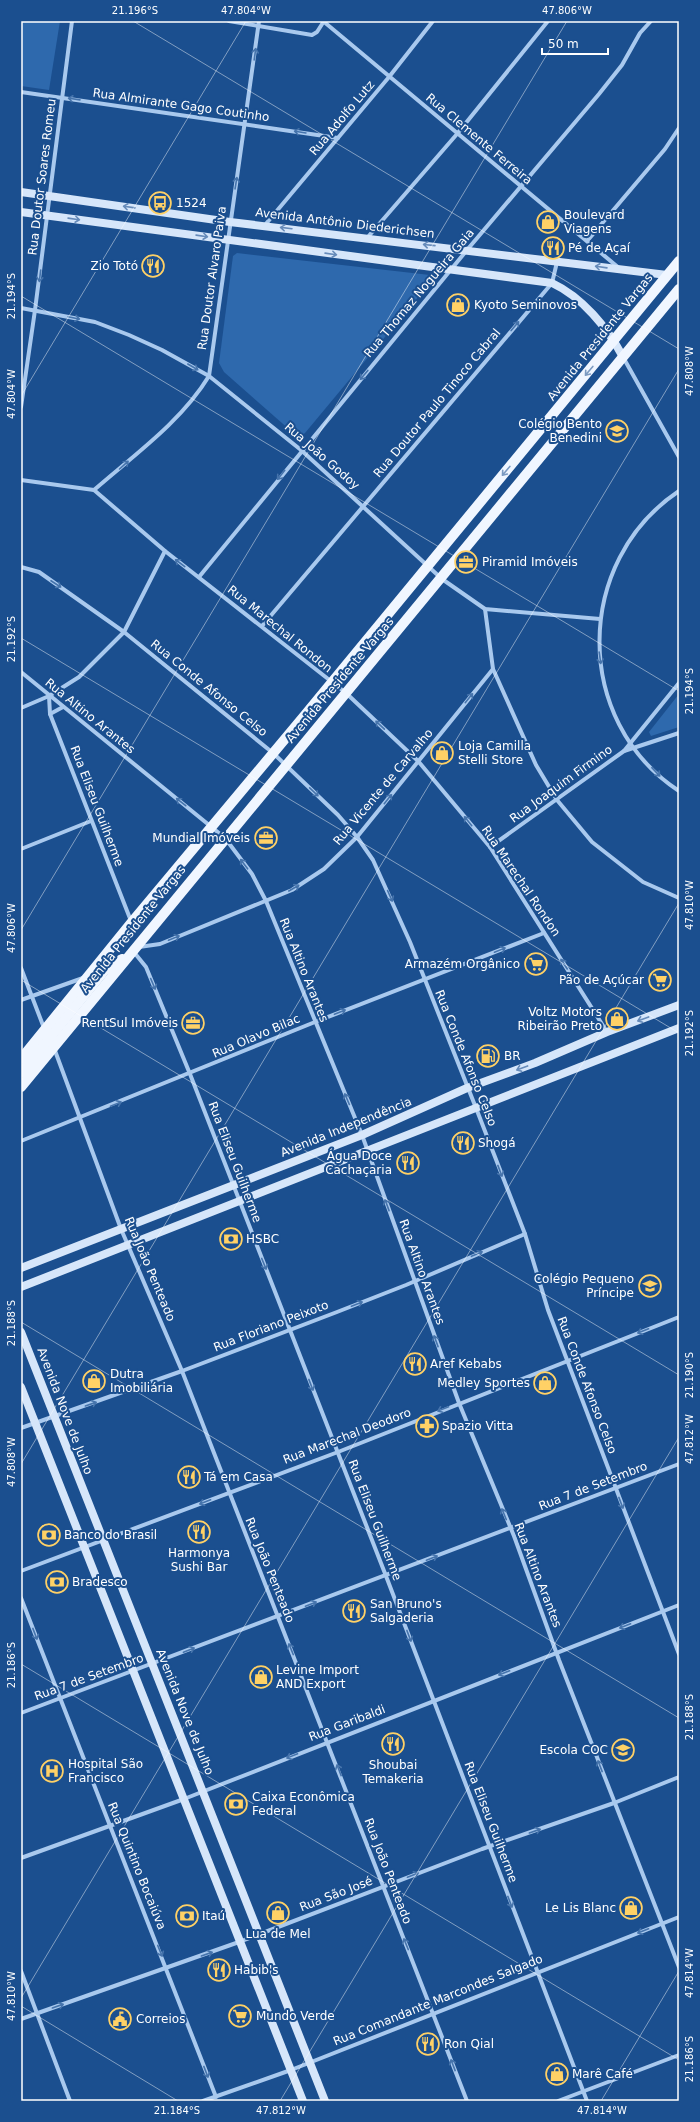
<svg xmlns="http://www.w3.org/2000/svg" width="700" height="2122" font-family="'DejaVu Sans',sans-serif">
<rect width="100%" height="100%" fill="#1b4f8f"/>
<g fill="#2e69ad">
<path d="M21 21H60L49 90 21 86Z"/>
<path d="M237 253 430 275 434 278 305 433 299 438 224 372 219 363 233 256Z"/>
<path d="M679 694V727L651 736 649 732Z"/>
</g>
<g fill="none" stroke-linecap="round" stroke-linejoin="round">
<g stroke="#a9c9ee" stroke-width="4">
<path d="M229 21 312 35 317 32 324 21"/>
<path d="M323 21 619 268"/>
<path d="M21 92 338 138"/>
<path d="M265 225 389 77 433 21"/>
<path d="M367 238 457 134 548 21"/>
<path d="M588 240 665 149 679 128"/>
<path d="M21 308 95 322 129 335 162 350 209 376 301 450 442 579 485 609 600 619"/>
<path d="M623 357 679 457"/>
<path d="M21 407 35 310 72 21"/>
<path d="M21 480 94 490 165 551 346 693 418 761 490 847 607 1032"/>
<path d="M94 490C134 455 181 422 209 376L259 21"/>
<path d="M679 491C574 561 572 721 679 791"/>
<path d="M21 567 39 572 124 632 273 753 338 815 357 837 373 860 410 942 476 1108 525 1234 548 1310 679 1654"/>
<path d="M199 577 467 250 599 94 622 65 640 33 651 21"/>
<path d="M485 609 493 669 536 765 557 800 592 842 643 882 679 898"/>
<path d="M262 626 552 283 557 262"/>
<path d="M21 672 225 838 252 874 266 901 362 1135 459 1403 514 1536 559 1660 679 1967"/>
<path d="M49 696 50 714 131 921"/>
<path d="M21 708 49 696 79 677 124 632 165 551"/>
<path d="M50 714 63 707"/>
<path d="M624 751 679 733"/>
<path d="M490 847 624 751 679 683"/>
<path d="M21 849 91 821"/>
<path d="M139 947 160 944 292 890 324 869 357 837 493 669"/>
<path d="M133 951 146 967 190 1074 386 1576 587 2101"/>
<path d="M21 968 44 1028"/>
<path d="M21 1000 83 978"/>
<path d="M54 1048 121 1229 182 1371 467 2101"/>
<path d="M21 1141 315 1022 544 933"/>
<path d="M21 1428 182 1371 337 1312 406 1285 525 1234"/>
<path d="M21 1571 338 1452 679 1317"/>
<path d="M21 1598 216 2097"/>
<path d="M21 1713 679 1464"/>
<path d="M21 1858 184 1799 679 1605"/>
<path d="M21 1971 70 2101"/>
<path d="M21 2019 239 1942 482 1849 614 1803 679 1777"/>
<path d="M203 2101 291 2070 679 1917"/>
<path d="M558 2101 679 2055"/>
</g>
<g stroke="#d6e6fa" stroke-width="8">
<path d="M21 192 230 222 667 275"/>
<path d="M21 212 552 283C582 297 607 327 623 357"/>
<path d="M21 1268 362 1135 467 1088 535 1063 607 1032 679 1005"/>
<path d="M21 1287 679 1028"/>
<path d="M21 1332 325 2101"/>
<path d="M21 1387 303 2101"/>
</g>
<g stroke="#f0f6ff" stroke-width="10">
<path d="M21 1059 132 922 305 715 679 261"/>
<path d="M21 1073 104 971 122 959"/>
<path d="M21 1087 679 289"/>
</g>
</g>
<defs><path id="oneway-shaft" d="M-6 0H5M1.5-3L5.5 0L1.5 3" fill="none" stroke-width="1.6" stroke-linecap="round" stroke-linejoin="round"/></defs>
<g stroke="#4674ac">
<use href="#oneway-shaft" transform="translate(255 54) rotate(-82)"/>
<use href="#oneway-shaft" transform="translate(74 99) rotate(-172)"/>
<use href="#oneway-shaft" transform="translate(300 132) rotate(-171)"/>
<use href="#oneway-shaft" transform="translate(236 183) rotate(-81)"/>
<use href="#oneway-shaft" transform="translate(40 276) rotate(97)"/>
<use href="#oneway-shaft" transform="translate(74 318) rotate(12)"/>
<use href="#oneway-shaft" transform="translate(515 326) rotate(-50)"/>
<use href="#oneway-shaft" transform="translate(193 367) rotate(30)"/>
<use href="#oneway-shaft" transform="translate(364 375) rotate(130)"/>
<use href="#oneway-shaft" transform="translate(124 465) rotate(-42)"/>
<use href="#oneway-shaft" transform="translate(281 475) rotate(129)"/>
<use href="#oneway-shaft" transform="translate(180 563) rotate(-143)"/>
<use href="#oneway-shaft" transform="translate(56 584) rotate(33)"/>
<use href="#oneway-shaft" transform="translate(600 658) rotate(82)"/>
<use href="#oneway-shaft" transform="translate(469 698) rotate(-51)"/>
<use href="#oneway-shaft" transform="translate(380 725) rotate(-137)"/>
<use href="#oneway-shaft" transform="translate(656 772) rotate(47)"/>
<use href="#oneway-shaft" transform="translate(314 792) rotate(44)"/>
<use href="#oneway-shaft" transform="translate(388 799) rotate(-51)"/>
<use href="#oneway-shaft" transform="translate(181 802) rotate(-142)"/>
<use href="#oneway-shaft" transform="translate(468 821) rotate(-129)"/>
<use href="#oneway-shaft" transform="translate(244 864) rotate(-127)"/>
<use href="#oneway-shaft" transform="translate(294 888) rotate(-30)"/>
<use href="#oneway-shaft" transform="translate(390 896) rotate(66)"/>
<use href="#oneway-shaft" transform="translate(174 938) rotate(-22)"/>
<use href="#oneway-shaft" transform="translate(500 950) rotate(-22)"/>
<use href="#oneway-shaft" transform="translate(564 964) rotate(-123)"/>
<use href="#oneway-shaft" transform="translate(153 984) rotate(67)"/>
<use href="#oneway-shaft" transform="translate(340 1012) rotate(-21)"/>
<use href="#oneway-shaft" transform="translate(347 1099) rotate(-113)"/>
<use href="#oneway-shaft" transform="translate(116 1104) rotate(-22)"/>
<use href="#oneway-shaft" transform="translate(500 1171) rotate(69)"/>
<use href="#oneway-shaft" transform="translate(387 1205) rotate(-110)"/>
<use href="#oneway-shaft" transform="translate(477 1254) rotate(-23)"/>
<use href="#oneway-shaft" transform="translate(264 1264) rotate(68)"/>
<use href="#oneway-shaft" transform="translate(357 1304) rotate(-21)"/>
<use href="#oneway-shaft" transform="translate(643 1331) rotate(159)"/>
<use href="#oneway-shaft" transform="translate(436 1341) rotate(-110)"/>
<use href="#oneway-shaft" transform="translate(311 1385) rotate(69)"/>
<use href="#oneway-shaft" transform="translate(91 1404) rotate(-19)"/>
<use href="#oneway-shaft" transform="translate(443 1409) rotate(158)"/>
<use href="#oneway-shaft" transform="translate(205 1502) rotate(159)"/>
<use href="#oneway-shaft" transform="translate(621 1503) rotate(69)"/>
<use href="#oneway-shaft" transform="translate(504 1514) rotate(-112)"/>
<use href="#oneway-shaft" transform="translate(432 1558) rotate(-21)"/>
<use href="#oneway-shaft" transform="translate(311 1604) rotate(-21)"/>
<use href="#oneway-shaft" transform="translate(625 1626) rotate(159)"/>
<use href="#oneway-shaft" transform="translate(35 1634) rotate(69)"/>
<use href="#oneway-shaft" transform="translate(409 1636) rotate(69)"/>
<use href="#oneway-shaft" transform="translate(291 1649) rotate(-112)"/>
<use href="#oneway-shaft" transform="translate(189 1650) rotate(-21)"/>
<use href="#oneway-shaft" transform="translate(504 1673) rotate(159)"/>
<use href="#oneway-shaft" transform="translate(292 1756) rotate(158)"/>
<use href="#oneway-shaft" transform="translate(600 1766) rotate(-111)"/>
<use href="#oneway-shaft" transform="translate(339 1770) rotate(-111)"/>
<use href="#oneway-shaft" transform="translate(535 1831) rotate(-19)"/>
<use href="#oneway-shaft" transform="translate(413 1875) rotate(-21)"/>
<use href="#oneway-shaft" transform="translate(510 1902) rotate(69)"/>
<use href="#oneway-shaft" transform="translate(643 1931) rotate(159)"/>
<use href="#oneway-shaft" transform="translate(406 1944) rotate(-112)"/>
<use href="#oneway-shaft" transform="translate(160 1951) rotate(68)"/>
<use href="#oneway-shaft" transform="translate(207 1954) rotate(-19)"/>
<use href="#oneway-shaft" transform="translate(58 2006) rotate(-19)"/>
<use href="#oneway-shaft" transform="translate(453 2065) rotate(-111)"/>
<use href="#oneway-shaft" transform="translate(206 2072) rotate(69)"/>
</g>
<g stroke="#668bba">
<use href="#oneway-shaft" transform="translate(129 207) rotate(-172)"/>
<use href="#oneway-shaft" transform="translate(74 219) rotate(8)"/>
<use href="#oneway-shaft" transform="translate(286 228) rotate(-173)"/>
<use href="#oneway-shaft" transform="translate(202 236) rotate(8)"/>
<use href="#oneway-shaft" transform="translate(429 245) rotate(-174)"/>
<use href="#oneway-shaft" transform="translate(331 254) rotate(8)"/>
<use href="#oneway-shaft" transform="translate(601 267) rotate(-172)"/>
<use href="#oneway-shaft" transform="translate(643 1019) rotate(160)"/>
<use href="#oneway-shaft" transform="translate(522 1068) rotate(160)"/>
</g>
<g stroke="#7b9ac1">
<use href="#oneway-shaft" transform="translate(589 371) rotate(130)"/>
<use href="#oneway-shaft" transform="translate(506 471) rotate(130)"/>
</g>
<path fill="none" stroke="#fff" stroke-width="1" stroke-opacity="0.45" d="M133 21 679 349M21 296 679 691M21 396 246 21M21 638 679 1033M21 930 567 21M21 980 679 1375M21 1322 679 1718M21 1464 679 369M21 1664 679 2060M21 1998 679 903M21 2006 178 2101M280 2101 679 1437M601 2101 679 1971"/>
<defs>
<g id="bus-ring" transform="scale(1.15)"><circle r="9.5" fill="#1b4f8f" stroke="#ffd166" stroke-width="1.5"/><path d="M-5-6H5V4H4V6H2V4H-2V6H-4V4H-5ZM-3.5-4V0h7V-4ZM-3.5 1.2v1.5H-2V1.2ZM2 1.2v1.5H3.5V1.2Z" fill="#ffd166"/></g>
<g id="shop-ring" transform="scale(1.15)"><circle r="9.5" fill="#1b4f8f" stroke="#ffd166" stroke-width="1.5"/><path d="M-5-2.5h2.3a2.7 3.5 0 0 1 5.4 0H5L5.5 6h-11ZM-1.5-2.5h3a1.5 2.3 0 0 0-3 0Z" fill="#ffd166"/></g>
<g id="restaurant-ring" transform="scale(1.15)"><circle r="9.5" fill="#1b4f8f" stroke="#ffd166" stroke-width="1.5"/><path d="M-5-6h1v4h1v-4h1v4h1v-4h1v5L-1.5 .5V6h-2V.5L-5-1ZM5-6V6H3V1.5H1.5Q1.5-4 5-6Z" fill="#ffd166"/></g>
<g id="school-ring" transform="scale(1.15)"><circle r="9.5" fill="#1b4f8f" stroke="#ffd166" stroke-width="1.5"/><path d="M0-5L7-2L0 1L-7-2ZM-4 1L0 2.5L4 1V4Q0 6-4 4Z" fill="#ffd166"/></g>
<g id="office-ring" transform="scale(1.15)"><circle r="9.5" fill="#1b4f8f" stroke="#ffd166" stroke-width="1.5"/><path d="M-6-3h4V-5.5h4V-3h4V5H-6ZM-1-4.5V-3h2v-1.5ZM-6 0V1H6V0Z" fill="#ffd166"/></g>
<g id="supermarket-ring" transform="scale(1.15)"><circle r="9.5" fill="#1b4f8f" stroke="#ffd166" stroke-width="1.5"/><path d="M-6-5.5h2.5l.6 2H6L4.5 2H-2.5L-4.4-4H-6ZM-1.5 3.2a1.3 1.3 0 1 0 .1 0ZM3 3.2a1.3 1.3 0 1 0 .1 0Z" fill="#ffd166"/></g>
<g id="fuel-ring" transform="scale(1.15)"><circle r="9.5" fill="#1b4f8f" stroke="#ffd166" stroke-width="1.5"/><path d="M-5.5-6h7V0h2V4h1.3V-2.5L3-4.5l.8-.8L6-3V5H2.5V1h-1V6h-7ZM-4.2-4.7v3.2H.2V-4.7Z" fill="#ffd166"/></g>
<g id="bank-ring" transform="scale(1.15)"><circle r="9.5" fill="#1b4f8f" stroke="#ffd166" stroke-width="1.5"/><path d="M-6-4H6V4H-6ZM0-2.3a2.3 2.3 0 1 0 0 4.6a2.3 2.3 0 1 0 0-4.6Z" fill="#ffd166"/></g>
<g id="pharmacy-ring" transform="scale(1.15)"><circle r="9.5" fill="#1b4f8f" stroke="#ffd166" stroke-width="1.5"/><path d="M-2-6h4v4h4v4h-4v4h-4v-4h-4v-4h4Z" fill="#ffd166"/></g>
<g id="hospital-ring" transform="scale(1.15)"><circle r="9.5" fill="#1b4f8f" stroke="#ffd166" stroke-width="1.5"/><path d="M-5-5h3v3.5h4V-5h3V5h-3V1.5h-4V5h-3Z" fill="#ffd166"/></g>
<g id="civic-ring" transform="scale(1.15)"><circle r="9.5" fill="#1b4f8f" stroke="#ffd166" stroke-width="1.5"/><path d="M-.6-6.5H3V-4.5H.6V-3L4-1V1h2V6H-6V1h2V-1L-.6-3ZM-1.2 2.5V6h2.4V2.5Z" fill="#ffd166"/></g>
</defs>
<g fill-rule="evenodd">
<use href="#bus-ring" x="160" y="203"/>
<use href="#shop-ring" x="548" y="222"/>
<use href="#restaurant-ring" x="553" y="248"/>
<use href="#restaurant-ring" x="153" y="266"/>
<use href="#shop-ring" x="458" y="305"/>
<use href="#school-ring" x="617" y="431"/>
<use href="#office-ring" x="466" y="562"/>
<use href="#shop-ring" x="442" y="753"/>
<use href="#office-ring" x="266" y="838"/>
<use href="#supermarket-ring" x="536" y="964"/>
<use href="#supermarket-ring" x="660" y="980"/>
<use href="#shop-ring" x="617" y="1019"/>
<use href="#office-ring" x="193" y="1023"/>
<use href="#fuel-ring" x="488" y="1056"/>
<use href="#restaurant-ring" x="463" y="1143"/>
<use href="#restaurant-ring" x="408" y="1163"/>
<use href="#bank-ring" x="231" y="1239"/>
<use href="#school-ring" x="650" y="1286"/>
<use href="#restaurant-ring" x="415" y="1364"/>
<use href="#shop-ring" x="94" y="1381"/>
<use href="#shop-ring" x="545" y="1383"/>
<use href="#pharmacy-ring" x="427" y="1426"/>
<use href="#restaurant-ring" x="189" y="1477"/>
<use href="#restaurant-ring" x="199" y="1532"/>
<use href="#bank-ring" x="49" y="1535"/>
<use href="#bank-ring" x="57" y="1582"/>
<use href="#restaurant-ring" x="354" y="1611"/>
<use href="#shop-ring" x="261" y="1677"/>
<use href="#restaurant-ring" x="393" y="1744"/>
<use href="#school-ring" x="623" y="1750"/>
<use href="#hospital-ring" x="52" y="1771"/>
<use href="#bank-ring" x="236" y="1804"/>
<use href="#shop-ring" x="631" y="1908"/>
<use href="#shop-ring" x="278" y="1913"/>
<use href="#bank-ring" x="187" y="1916"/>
<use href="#restaurant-ring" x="219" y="1970"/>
<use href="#supermarket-ring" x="240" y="2016"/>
<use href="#civic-ring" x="120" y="2019"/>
<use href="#restaurant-ring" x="428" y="2044"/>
<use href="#shop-ring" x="557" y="2074"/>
</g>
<g text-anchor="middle" stroke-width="4" stroke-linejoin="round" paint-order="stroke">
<g font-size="12" fill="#fff" stroke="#1b4f8f">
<text transform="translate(181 105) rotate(8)" y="4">Rua Almirante Gago Coutinho</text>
<text transform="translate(342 118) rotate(-50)" y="4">Rua Adolfo Lutz</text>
<text transform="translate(479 139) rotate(40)" y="4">Rua Clemente Ferreira</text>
<text transform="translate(42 177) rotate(-83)" y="4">Rua Doutor Soares Romeu</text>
<text transform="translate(345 223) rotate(7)" y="4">Avenida Antônio Diederichsen</text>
<text transform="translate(212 278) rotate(-82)" y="4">Rua Doutor Alvaro Paiva</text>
<text transform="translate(419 293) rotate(-50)" y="4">Rua Thomaz Nogueira Gaia</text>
<text transform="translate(600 337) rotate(-51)" y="4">Avenida Presidente Vargas</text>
<text transform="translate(437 403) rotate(-50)" y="4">Rua Doutor Paulo Tinoco Cabral</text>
<text transform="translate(322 456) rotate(41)" y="4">Rua João Godoy</text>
<text transform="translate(280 629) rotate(39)" y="4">Rua Marechal Rondon</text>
<text transform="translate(340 680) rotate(-50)" y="4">Avenida Presidente Vargas</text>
<text transform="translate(209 688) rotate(39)" y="4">Rua Conde Afonso Celso</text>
<text transform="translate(90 716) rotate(39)" y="4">Rua Altino Arantes</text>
<text transform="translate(561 784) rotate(-36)" y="4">Rua Joaquim Firmino</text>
<text transform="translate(383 787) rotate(-50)" y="4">Rua Vicente de Carvalho</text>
<text transform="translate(97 806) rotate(69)" y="4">Rua Eliseu Guilherme</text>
<text transform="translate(521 881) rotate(56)" y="4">Rua Marechal Rondon</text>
<text transform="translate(133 929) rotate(-51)" y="4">Avenida Presidente Vargas</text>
<text transform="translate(304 970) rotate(68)" y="4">Rua Altino Arantes</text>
<text transform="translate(256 1036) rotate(-23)" y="4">Rua Olavo Bilac</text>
<text transform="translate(466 1058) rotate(68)" y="4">Rua Conde Afonso Celso</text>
<text transform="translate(346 1127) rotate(-22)" y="4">Avenida Independência</text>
<text transform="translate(235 1162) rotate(69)" y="4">Rua Eliseu Guilherme</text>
<text transform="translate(150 1269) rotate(67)" y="4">Rua João Penteado</text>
<text transform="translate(422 1272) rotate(70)" y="4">Rua Altino Arantes</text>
<text transform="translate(271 1326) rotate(-21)" y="4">Rua Floriano Peixoto</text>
<text transform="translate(587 1385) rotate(69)" y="4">Rua Conde Afonso Celso</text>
<text transform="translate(65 1411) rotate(69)" y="4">Avenida Nove de Julho</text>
<text transform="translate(347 1436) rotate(-21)" y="4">Rua Marechal Deodoro</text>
<text transform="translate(593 1486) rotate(-21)" y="4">Rua 7 de Setembro</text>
<text transform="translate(375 1520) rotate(69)" y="4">Rua Eliseu Guilherme</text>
<text transform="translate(270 1570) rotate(68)" y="4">Rua João Penteado</text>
<text transform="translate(538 1575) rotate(69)" y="4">Rua Altino Arantes</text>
<text transform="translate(89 1677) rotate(-20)" y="4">Rua 7 de Setembro</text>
<text transform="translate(185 1712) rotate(68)" y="4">Avenida Nove de Julho</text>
<text transform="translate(347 1723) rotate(-21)" y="4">Rua Garibaldi</text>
<text transform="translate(491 1822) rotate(69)" y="4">Rua Eliseu Guilherme</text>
<text transform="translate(137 1866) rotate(68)" y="4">Rua Quintino Bocaiúva</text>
<text transform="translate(388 1871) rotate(69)" y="4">Rua João Penteado</text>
<text transform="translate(336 1894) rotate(-21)" y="4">Rua São José</text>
<text transform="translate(438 2000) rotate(-22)" y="4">Rua Comandante Marcondes Salgado</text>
</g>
<g font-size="12" fill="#fff" stroke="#1b4f8f" text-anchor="start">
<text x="176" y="207">1524</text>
<text x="564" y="219">Boulevard<tspan x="564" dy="14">Viagens</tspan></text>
<text x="568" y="252">Pé de Açaí</text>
<text x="138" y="270" text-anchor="end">Zio Totó</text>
<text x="474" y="309">Kyoto Seminovos</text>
<text x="602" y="428" text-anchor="end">Colégio Bento<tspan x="602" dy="14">Benedini</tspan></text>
<text x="482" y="566">Piramid Imóveis</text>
<text x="458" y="750">Loja Camilla<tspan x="458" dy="14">Stelli Store</tspan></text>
<text x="250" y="842" text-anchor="end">Mundial Imóveis</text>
<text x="520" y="968" text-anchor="end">Armazém Orgânico</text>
<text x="644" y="984" text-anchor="end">Pão de Açúcar</text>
<text x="602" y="1016" text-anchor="end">Voltz Motors<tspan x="602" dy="14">Ribeirão Preto</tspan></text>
<text x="178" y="1027" text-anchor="end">RentSul Imóveis</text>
<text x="504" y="1060">BR</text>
<text x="478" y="1147">Shogá</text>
<text x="392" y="1160" text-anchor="end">Água Doce<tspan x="392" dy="14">Cachaçaria</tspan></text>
<text x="246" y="1243">HSBC</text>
<text x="634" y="1283" text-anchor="end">Colégio Pequeno<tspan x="634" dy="14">Príncipe</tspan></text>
<text x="430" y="1368">Aref Kebabs</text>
<text x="110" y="1378">Dutra<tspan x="110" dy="14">Imobiliária</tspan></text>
<text x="530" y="1387" text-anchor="end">Medley Sportes</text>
<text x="442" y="1430">Spazio Vitta</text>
<text x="204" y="1481">Tá em Casa</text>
<text x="64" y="1539">Banco do Brasil</text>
<text x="199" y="1557" text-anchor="middle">Harmonya<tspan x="199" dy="14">Sushi Bar</tspan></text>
<text x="72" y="1586">Bradesco</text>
<text x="370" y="1608">San Bruno's<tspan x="370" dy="14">Salgaderia</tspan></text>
<text x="276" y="1674">Levine Import<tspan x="276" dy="14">AND Export</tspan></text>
<text x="608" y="1754" text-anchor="end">Escola COC</text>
<text x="68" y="1768">Hospital São<tspan x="68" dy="14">Francisco</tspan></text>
<text x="393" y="1769" text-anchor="middle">Shoubai<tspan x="393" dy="14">Temakeria</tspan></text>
<text x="252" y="1801">Caixa Econômica<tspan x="252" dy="14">Federal</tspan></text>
<text x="616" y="1912" text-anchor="end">Le Lis Blanc</text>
<text x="202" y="1920">Itaú</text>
<text x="278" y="1938" text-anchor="middle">Lua de Mel</text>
<text x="234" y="1974">Habib's</text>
<text x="256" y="2020">Mundo Verde</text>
<text x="136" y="2023">Correios</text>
<text x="444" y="2048">Ron Qial</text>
<text x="572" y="2078">Marê Café</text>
</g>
</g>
<rect width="700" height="2122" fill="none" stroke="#1b4f8f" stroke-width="44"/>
<path d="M542 48v6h66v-6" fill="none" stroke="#ffffff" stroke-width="2"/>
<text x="548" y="48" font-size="12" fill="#ffffff" stroke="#1b4f8f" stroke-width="3" paint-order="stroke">50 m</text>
<rect x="22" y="22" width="656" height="2078" fill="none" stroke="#fff" stroke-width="1.5"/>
<g font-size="10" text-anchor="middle" fill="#fff">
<text x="135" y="14">21.196°S</text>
<text x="246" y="14">47.804°W</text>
<text x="567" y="14">47.806°W</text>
<text transform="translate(11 296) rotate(-90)" y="4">21.194°S</text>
<text transform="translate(689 371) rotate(-90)" y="4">47.808°W</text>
<text transform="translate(11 394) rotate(-90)" y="4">47.804°W</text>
<text transform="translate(11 639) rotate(-90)" y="4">21.192°S</text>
<text transform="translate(689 691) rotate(-90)" y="4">21.194°S</text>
<text transform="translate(689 905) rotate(-90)" y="4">47.810°W</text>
<text transform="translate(11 928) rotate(-90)" y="4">47.806°W</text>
<text transform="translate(689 1033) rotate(-90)" y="4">21.192°S</text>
<text transform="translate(11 1323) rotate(-90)" y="4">21.188°S</text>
<text transform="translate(689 1375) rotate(-90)" y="4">21.190°S</text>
<text transform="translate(689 1439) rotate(-90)" y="4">47.812°W</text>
<text transform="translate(11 1462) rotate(-90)" y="4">47.808°W</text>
<text transform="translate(11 1665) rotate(-90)" y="4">21.186°S</text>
<text transform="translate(689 1717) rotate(-90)" y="4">21.188°S</text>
<text transform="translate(689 1973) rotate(-90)" y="4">47.814°W</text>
<text transform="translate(11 1996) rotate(-90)" y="4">47.810°W</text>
<text transform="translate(689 2059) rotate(-90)" y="4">21.186°S</text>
<text x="177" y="2114">21.184°S</text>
<text x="281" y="2114">47.812°W</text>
<text x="602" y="2114">47.814°W</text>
</g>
</svg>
